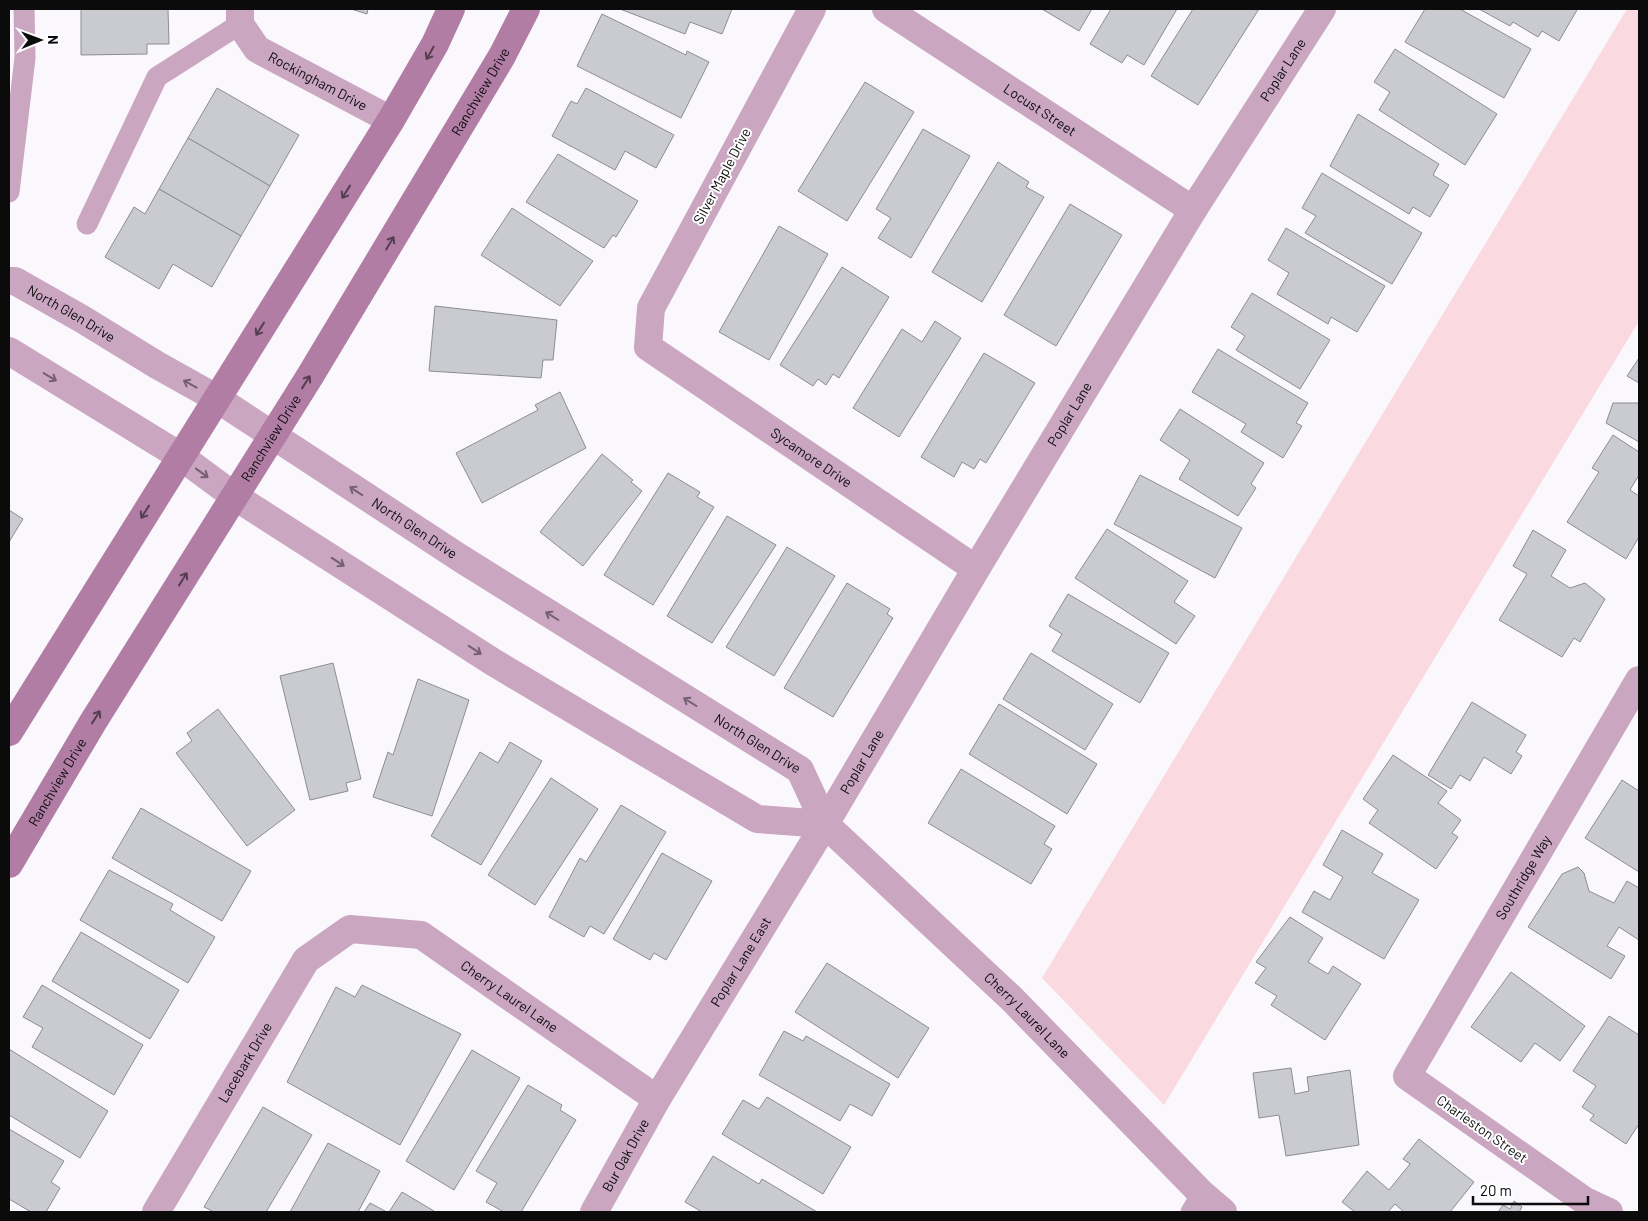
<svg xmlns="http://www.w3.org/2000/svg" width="1648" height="1221" font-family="Barlow,sans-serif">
<rect width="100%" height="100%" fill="#faf8fc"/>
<path fill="#fbd9e0" d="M1627 9H1639V321L1164 1105 1042 978Z"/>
<g fill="#cacbd0" stroke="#8c8d91">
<path d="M81 9H168L169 44H147V54L81 55Z"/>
<path d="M351 9H368L367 14Z"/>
<path d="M620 9H732L722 34 690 22 685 34Z"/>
<path d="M1042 9H1092L1079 31Z"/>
<path d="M1111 9H1177L1144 65 1127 55 1122 63 1090 44Z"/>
<path d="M1193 9H1259L1198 105 1151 76Z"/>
<path d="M1425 9H1460L1531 49 1504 98 1405 42Z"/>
<path d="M1479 9H1574L1577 10 1559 41 1542 31 1538 37 1513 22 1510 26Z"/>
<path d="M602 14 686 55 687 51 709 62 681 118 577 66Z"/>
<path d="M1395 49 1497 114 1465 165 1379 110 1390 92 1374 82Z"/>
<path d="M865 82 914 112 847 221 798 191Z"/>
<path d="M217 88 299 135 270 186 188 138Z"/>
<path d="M586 88 674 135 656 168 625 151 615 170 552 136 571 101 577 104Z"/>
<path d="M1358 114 1439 164 1433 175 1449 185 1430 217 1413 207 1409 214 1330 166Z"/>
<path d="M923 129 970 156 911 258 878 238 891 218 876 209Z"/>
<path d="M188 138 270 186 241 236 159 189Z"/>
<path d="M558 154 638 201 616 237 613 235 604 248 526 202Z"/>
<path d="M998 162 1029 182 1026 187 1044 197 982 302 932 272Z"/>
<path d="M1322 173 1422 233 1392 284 1305 233 1316 216 1302 208Z"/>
<path d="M159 189 241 236 212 287 173 264 159 289 105 257 134 207 145 214Z"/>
<path d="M1070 204 1122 235 1056 346 1004 315Z"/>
<path d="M512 208 593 261 560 306 481 255Z"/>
<path d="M779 226 828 254 769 360 719 332Z"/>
<path d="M1286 228 1385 286 1357 332 1331 317 1328 324 1277 294 1289 273 1268 260Z"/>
<path d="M842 267 889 297 839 378 833 374 826 385 818 379 813 386 780 365Z"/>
<path d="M1252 293 1330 340 1300 389 1236 350 1245 336 1231 327Z"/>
<path d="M435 306 557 320 553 360H543L541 378 429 371Z"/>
<path d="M935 321 961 338 899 437 853 408 902 329 922 342Z"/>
<path d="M1218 349 1308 403 1296 423 1302 426 1283 458 1241 432 1246 424 1192 392Z"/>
<path d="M984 353 1035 383 986 463 980 459 974 469 962 462 954 477 921 457Z"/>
<path d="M1639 358V383L1627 376Z"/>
<path d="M560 392 586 448 482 503 456 453 538 410 535 405Z"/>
<path d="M1613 403H1639V442L1606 423Z"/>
<path d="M1180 409 1264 463 1251 484 1256 488 1238 516 1179 479 1190 460 1160 440Z"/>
<path d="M1613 435 1639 452V475L1630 490 1639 496V537L1626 559 1567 522 1599 472 1592 468Z"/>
<path d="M602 454 633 480 631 482 642 491 583 566 540 532Z"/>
<path d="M668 473 700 492 697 497 714 507 653 605 604 575Z"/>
<path d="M1140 475 1242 528 1215 578 1114 524Z"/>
<path d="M9 510 23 519 9 542Z"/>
<path d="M727 516 776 545 712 643 667 616Z"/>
<path d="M1107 529 1188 581 1174 602 1195 616 1176 644 1075 578Z"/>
<path d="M1533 530 1566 550 1551 576 1570 588 1585 583 1605 599 1580 642 1574 638 1562 657 1499 620 1527 574 1513 566Z"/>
<path d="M787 547 835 576 774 676 726 647Z"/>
<path d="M847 583 890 609 887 614 893 618 833 717 784 688Z"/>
<path d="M1068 594 1169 653 1140 703 1052 651 1062 634 1049 626Z"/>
<path d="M1031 653 1113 704 1085 750 1003 699Z"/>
<path d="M333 663 361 779 346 783 348 791 310 800 280 676Z"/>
<path d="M418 679 469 700 432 816 373 797 388 752 393 755Z"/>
<path d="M1472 702 1526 735 1516 752 1522 756 1511 774 1484 757 1470 781 1460 775 1451 789 1428 775Z"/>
<path d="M999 704 1097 764 1067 814 969 754Z"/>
<path d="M218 709 295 810 247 846 176 753 192 741 187 733Z"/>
<path d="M510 742 542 761 481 865 431 836 480 752 498 763Z"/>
<path d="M1393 755 1447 791 1438 803 1461 820 1452 833 1458 837 1436 869 1369 823 1378 810 1363 799Z"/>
<path d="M961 769 1055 826 1044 844 1052 849 1031 884 928 823Z"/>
<path d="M551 778 598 809 535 905 488 875Z"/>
<path d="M1622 780 1639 791V872L1585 838Z"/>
<path d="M621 805 666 832 604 934 590 926 584 937 549 917 580 858 586 862Z"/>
<path d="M141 808 251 871 222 921 112 858Z"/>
<path d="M1342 830 1383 854 1372 873 1419 900 1384 959 1302 912 1314 891 1330 900 1343 877 1323 865Z"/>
<path d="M662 853 712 881 666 960 654 953 650 960 613 939Z"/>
<path d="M1578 867 1584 873 1589 891 1614 903 1627 881 1639 888V940L1619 927 1607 946 1625 956 1611 979 1528 927 1562 874Z"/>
<path d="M109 870 173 904 170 910 215 937 188 983 80 920Z"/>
<path d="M1290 917 1323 938 1308 962 1328 974 1333 966 1361 984 1325 1040 1271 1005 1277 996 1255 983 1266 968 1256 962Z"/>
<path d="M81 932 179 990 150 1039 52 981Z"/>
<path d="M827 963 929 1028 898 1078 795 1012Z"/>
<path d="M1511 972 1585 1026 1560 1061 1535 1043 1521 1062 1471 1027Z"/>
<path d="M42 985 143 1045 114 1095 32 1047 43 1028 23 1017Z"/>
<path d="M362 985 461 1034 400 1145 287 1082 336 987 355 997Z"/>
<path d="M1609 1016 1639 1035V1124L1626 1144 1590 1120 1594 1115 1582 1107 1596 1086 1573 1071Z"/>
<path d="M784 1031 803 1041 806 1036 890 1084 872 1116 850 1104 840 1121 759 1075Z"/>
<path d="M9 1049 108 1111 80 1158 9 1115Z"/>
<path d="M472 1050 520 1078 454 1190 406 1161Z"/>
<path d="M1291 1068 1295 1094 1309 1091 1307 1077 1350 1070 1359 1145 1286 1156 1279 1115 1259 1118 1253 1073Z"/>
<path d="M528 1085 562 1105 560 1110 576 1120 521 1212H504L486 1202 497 1183 476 1171Z"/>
<path d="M767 1097 851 1147 823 1194 722 1134 743 1100 759 1109Z"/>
<path d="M263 1107 312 1135 266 1212H214L204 1207Z"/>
<path d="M9 1129 64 1161 51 1182 60 1188 46 1212H31L9 1199Z"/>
<path d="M1419 1139 1474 1182 1450 1212H1404L1395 1204 1388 1212H1355L1342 1202 1367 1171 1389 1190 1410 1164 1403 1159Z"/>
<path d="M328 1143 380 1171 358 1212H290Z"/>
<path d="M713 1156 759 1184 762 1179 817 1212H702L685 1202Z"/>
<path d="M402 1192 434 1211 433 1212H389Z"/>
<path d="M1514 1201 1522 1207 1519 1212H1498L1503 1205 1510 1209Z"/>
<path d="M370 1203 387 1212H364Z"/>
</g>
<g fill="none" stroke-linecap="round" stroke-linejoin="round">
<g stroke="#caa6c1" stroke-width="21">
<path d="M9 192 25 58 24 9"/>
<path d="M87 224 157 77 240 24"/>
<path d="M1191 1212 1202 1194"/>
</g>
<g stroke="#caa6c1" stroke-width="28">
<path id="s1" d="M240 9V24L257 49 391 120"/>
<path id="s2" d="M812 9 651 308 648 347 976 569"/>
<path id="s3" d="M886 9 1193 210"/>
<path id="s4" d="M9 281H15L82 319 157 365 216 398 460 558 800 770 825 824 1012 999 1202 1194 1223 1212"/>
<path d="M9 351 180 456 234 496 493 662 757 819 825 824"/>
<path id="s5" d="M156 1212 306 960 350 929 421 935 657 1099"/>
<path id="s6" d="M594 1212 657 1099 825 824 976 569 1193 210 1322 9"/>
<path id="s7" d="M1609 1212 1585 1201 1407 1076 1639 680"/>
</g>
<g stroke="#b17da5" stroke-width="28">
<path d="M9 732 391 120 435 44 451 9"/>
<path id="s8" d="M9 864 93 722 310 376 502 56 526 9"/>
</g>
</g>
<defs><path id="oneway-shaft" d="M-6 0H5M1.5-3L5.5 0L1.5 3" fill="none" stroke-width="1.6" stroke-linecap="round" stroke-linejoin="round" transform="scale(1.25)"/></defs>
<g stroke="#563e51">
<use href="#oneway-shaft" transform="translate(430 53) rotate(120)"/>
<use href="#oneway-shaft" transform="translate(346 192) rotate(122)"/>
<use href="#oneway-shaft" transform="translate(390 243) rotate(-59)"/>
<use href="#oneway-shaft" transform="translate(260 329) rotate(122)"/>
<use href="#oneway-shaft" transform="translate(306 382) rotate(-58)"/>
<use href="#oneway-shaft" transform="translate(145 512) rotate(122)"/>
<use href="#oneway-shaft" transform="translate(183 579) rotate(-58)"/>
<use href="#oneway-shaft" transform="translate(96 717) rotate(-58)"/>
</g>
<g stroke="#746070">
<use href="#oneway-shaft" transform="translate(50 377) rotate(31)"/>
<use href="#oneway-shaft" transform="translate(190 384) rotate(-151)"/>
<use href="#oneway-shaft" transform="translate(202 473) rotate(36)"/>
<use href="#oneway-shaft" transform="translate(356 491) rotate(-147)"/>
<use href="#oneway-shaft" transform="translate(338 562) rotate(33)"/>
<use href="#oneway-shaft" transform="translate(552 616) rotate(-148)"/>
<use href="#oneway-shaft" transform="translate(475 650) rotate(33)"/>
<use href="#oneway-shaft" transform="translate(690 702) rotate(-148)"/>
</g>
<g text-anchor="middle" stroke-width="4" stroke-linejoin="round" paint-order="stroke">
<g font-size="14" fill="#0b0b0c" stroke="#fff">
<text dy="5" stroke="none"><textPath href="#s6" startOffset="1334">Poplar Lane</textPath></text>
<text dy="5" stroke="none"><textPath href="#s1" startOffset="114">Rockingham Drive</textPath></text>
<text dy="5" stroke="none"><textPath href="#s8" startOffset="905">Ranchview Drive</textPath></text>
<text dy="5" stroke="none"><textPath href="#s3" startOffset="184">Locust Street</textPath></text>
<text transform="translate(722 176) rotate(-62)" y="5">Silver Maple Drive</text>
<text dy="5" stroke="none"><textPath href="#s4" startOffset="71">North Glen Drive</textPath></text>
<text dy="5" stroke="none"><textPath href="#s6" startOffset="929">Poplar Lane</textPath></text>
<text dy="5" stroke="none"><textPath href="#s8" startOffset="500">Ranchview Drive</textPath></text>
<text dy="5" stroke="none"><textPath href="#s2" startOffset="576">Sycamore Drive</textPath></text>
<text dy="5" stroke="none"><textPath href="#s4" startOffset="476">North Glen Drive</textPath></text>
<text dy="5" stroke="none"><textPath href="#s4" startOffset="881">North Glen Drive</textPath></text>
<text dy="5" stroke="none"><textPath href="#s6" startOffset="524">Poplar Lane</textPath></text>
<text dy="5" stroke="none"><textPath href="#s8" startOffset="95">Ranchview Drive</textPath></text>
<text dy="5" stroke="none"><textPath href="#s7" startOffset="474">Southridge Way</textPath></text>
<text dy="5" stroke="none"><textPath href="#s6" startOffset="290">Poplar Lane East</textPath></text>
<text dy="5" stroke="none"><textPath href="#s5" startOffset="526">Cherry Laurel Lane</textPath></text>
<text dy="5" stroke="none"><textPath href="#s4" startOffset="1269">Cherry Laurel Lane</textPath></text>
<text dy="5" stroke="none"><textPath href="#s5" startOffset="174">Lacebark Drive</textPath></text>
<text transform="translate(1482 1129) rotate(35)" y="5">Charleston Street</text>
<text dy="5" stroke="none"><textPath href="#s6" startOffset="65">Bur Oak Drive</textPath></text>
</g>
</g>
<rect width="1648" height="1221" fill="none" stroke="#0b0b0c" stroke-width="20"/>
<g transform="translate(40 40) rotate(89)" stroke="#ffffff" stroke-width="4" paint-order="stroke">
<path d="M0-4L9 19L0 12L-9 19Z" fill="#0b0b0c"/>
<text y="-8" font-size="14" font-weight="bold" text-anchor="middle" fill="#0b0b0c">N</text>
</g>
<path d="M1473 1196v8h115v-8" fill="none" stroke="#0b0b0c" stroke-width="2.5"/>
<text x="1480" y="1196" font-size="15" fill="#0b0b0c" stroke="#ffffff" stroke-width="4" paint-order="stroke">20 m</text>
</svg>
